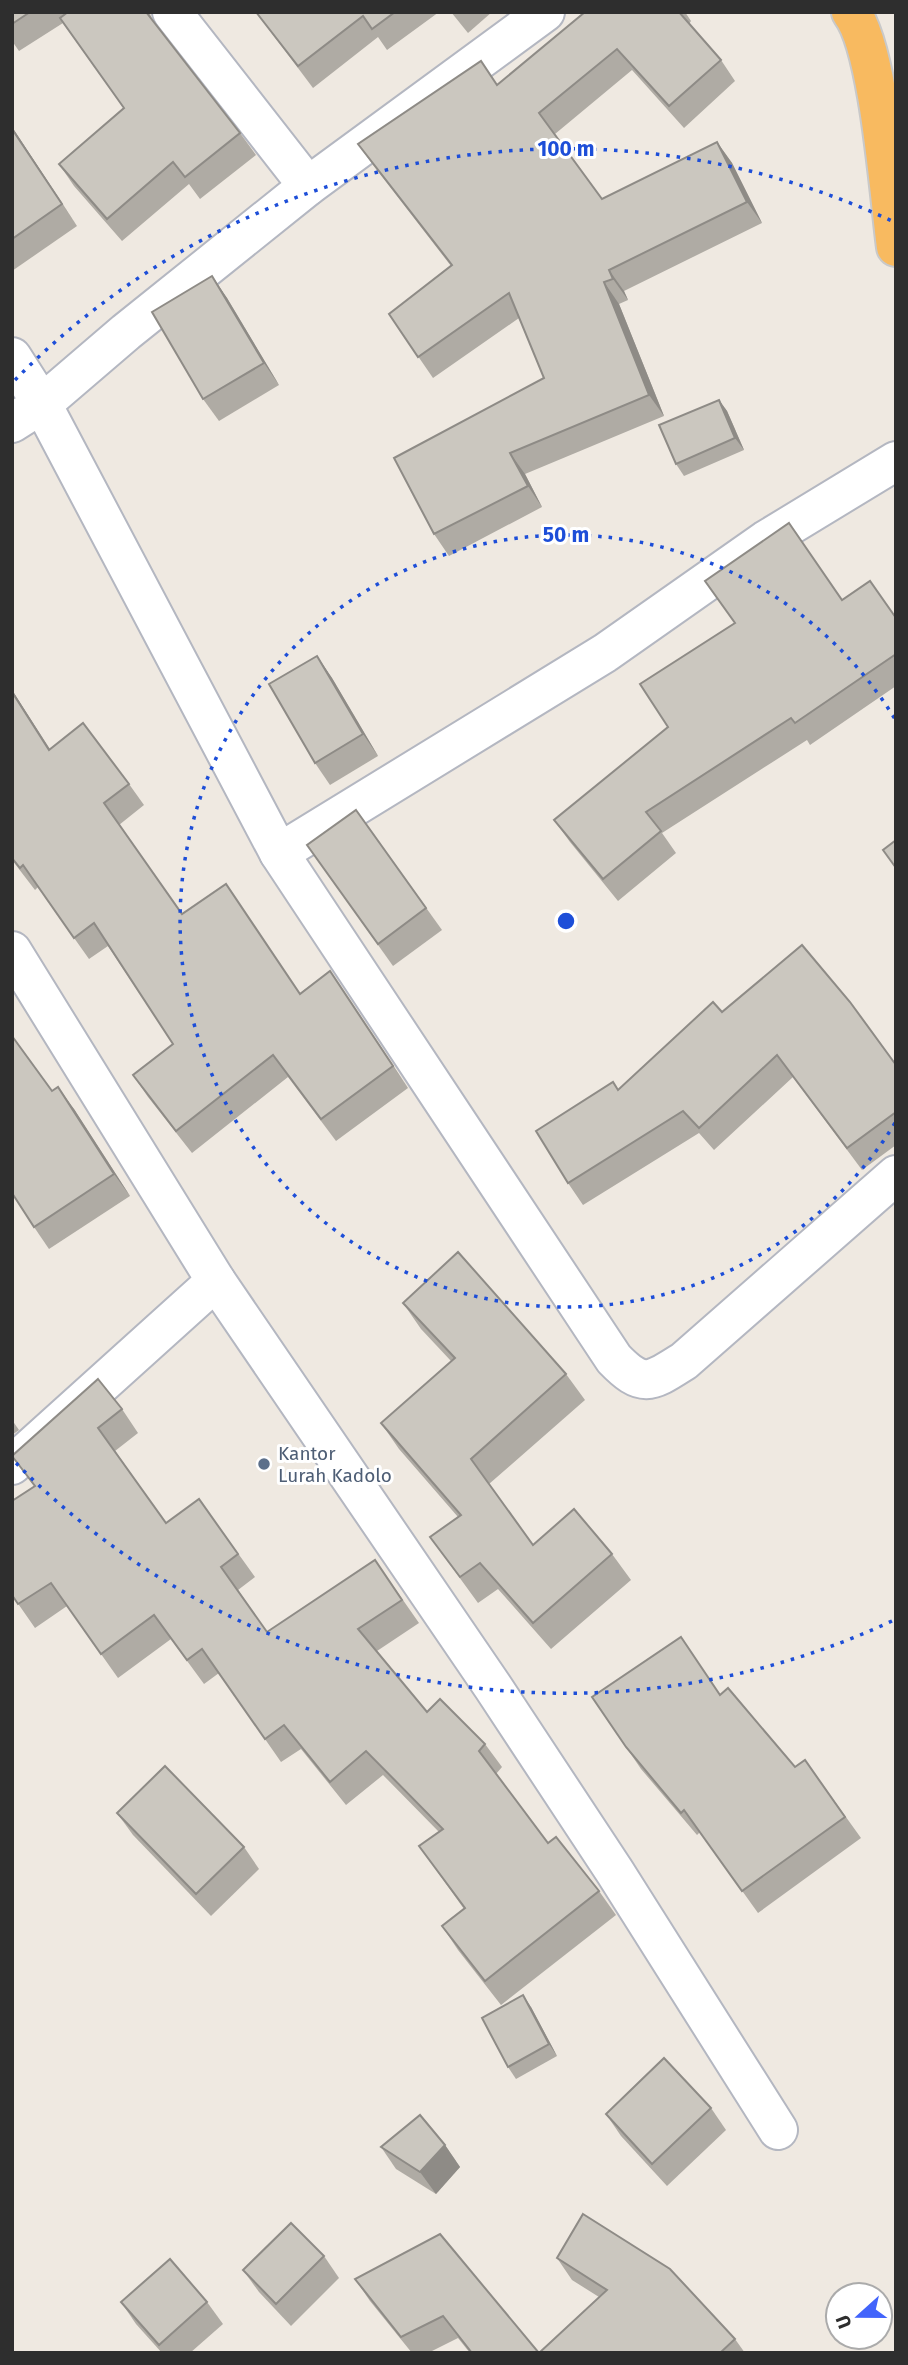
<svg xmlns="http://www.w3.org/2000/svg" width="908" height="2365" font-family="'Fira Sans',sans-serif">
<rect width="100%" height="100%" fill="#efe9e1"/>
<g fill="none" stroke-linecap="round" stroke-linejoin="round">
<g stroke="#b4b7c1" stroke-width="42">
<g id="minor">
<path d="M172 12 308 186"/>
<path d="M12 357 42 404 279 853 605 653 766 540 896 461"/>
<path d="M12 423 42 404 126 332 308 186 545 12"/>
<path d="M279 853 614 1359C643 1389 651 1382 684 1361L896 1175"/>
<path d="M12 951 216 1281 493 1687 615 1872 778 2130"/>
<path d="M12 1465 216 1281"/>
</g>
</g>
<g stroke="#c9c9c9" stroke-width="42">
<path id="trunk" d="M851 12C879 48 889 195 896 247"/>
</g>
<use href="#minor" stroke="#fff" stroke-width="38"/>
<use href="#trunk" stroke="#f8ba60" stroke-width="38"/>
</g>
<g fill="#afaba4">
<path d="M12 12H151L150 14 153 21 240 133 256 155 200 199 189 184 122 241 74 186 59 164 124 108 63 23 19 51 12 41Z"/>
<path d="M256 12H439L387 50 378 37 313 88Z"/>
<path d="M451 12H492L468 33Z"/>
<path d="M585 12H685L691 21 689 24 721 60 735 81 684 128 632 70 555 134 602 199 717 142 732 163 762 223 624 291 628 300 619 304 664 416 525 474 542 507 449 556 434 534 544 378 519 318 433 378 389 314 451 266 373 165 358 144 497 85Z"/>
<path d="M12 127 77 226 12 271Z"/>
<path d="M212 276 227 298 279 385 219 421 203 399Z"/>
<path d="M719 400 727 411 744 450 684 476 676 464Z"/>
<path d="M842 600 896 618V686L810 745 807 740 662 833 676 853 618 901 570 842 554 820Z"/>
<path d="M317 656 332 678 378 756 330 785 315 763Z"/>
<path d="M12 690 50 749 129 784 144 805 119 825 182 914 300 993 330 971 408 1088 336 1141 288 1077 192 1153 148 1097 133 1075 173 1044 108 946 89 959 38 887 35 890 12 860Z"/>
<path d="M356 810 442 930 393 966 307 845Z"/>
<path d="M722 1012 896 1065V1145L862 1170 793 1077 714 1150 699 1133 583 1205 568 1183 613 1082 618 1090Z"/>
<path d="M52 1091 74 1109 130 1196 49 1249 34 1227Z"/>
<path d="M403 1303 566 1374 585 1400 489 1484 533 1545 612 1554 631 1580 551 1649 498 1589 478 1603 430 1537 458 1517 399 1449 381 1423 451 1361 421 1329Z"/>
<path d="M122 1409 138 1433 115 1451 166 1523 199 1499 255 1577 238 1590 267 1632 375 1560 419 1623 377 1651 427 1712 485 1744 502 1767 496 1774 548 1843 599 1891 616 1915 501 2005 458 1950 442 1926 464 1909 419 1846 439 1832 383 1775 346 1805 301 1749 281 1762 219 1673 204 1684 171 1639 118 1678 67 1606 35 1628 12 1595 34 1486 12 1456Z"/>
<path d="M12 1420 19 1430 12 1435Z"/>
<path d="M720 1695 795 1767 805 1760 861 1838 758 1913 700 1832 697 1835 641 1769 592 1697Z"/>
<path d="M117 1813 244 1847 259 1869 211 1916 133 1835Z"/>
<path d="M531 2007 557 2056 516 2079 508 2067Z"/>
<path d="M711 2108 726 2130 667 2186 621 2136 606 2114Z"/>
<path d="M445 2145 460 2167 436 2194 396 2169 381 2147Z"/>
<path d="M324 2256 339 2278 291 2326 259 2292 243 2270Z"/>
<path d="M557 2258 735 2339 745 2353H539L599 2297 572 2280Z"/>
<path d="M355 2279 539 2353H470L458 2338 428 2353H412L370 2301Z"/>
<path d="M121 2302H207L223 2324 190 2353H162L136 2324Z"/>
</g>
<g fill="#8e8b86">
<path d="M12 127 77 226 12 129Z"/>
<path d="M717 142 732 163 762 223 747 202Z"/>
<path d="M609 270 624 291 628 300 613 279Z"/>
<path d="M212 276 227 298 279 385 264 363Z"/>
<path d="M604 282 619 304 664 416 649 395Z"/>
<path d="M719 400 727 411 744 450 735 438Z"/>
<path d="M510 453 525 474 542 507 528 486Z"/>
<path d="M317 656 332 678 378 756 363 734Z"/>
<path d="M12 690 64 772 49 750 12 692Z"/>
<path d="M330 971 345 993 408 1088 393 1066Z"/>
<path d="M58 1087 74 1109 130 1196 114 1174Z"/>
<path d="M523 1995 531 2007 557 2056 549 2044Z"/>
<path d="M445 2145 460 2167 436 2194 420 2172Z"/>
</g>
<g fill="#cbc7bf" stroke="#8e8b86" stroke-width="2">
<path d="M12 12H30L12 24Z"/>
<path d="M68 12H146L240 133 185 177 173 162 107 219 59 164 124 108 60 18Z"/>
<path d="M256 12H395L372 29 363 16 298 66Z"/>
<path d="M585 12H679L721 60 669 106 617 49 539 113 602 199 717 142 747 202 609 270 613 279 604 282 649 395 510 453 528 486 434 534 394 458 544 378 509 293 418 357 389 314 452 265 358 144 481 61 497 85Z"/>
<path d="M12 129 62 204 12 239Z"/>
<path d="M212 276 264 363 203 399 152 312Z"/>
<path d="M719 400 735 438 676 464 659 425Z"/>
<path d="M789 523 842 600 870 581 896 618V654L795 723 791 718 646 812 661 831 603 879 554 820 668 727 640 684 735 623 705 581Z"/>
<path d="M317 656 363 734 315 763 269 684Z"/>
<path d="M12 692 49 750 83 723 129 784 104 803 182 914 226 884 300 994 330 971 393 1066 321 1119 273 1055 176 1131 133 1075 173 1044 94 923 74 938 23 865 20 868 12 858Z"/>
<path d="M356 810 426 908 378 944 307 845Z"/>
<path d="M896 840V868L883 850Z"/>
<path d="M802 945 850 1002 896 1065V1112L847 1148 777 1055 699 1128 683 1111 568 1183 536 1131 613 1082 618 1090 713 1002 722 1012Z"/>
<path d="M12 1036 52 1091 58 1087 114 1174 34 1227 12 1193Z"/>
<path d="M458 1252 566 1374 471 1459 533 1545 574 1509 612 1554 533 1623 480 1563 460 1577 430 1537 461 1515 381 1423 455 1358 403 1303Z"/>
<path d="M98 1379 122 1409 98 1428 166 1523 199 1499 238 1554 221 1567 267 1632 375 1560 402 1600 358 1629 427 1712 440 1699 485 1744 479 1751 548 1843 556 1837 599 1891 485 1981 442 1926 465 1908 419 1846 443 1829 366 1751 330 1782 284 1725 265 1739 202 1649 187 1660 154 1615 101 1654 51 1583 18 1604 12 1595V1501L35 1486 12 1456Z"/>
<path d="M681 1637 720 1695 728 1688 795 1767 805 1760 845 1817 742 1891 684 1810 681 1813 626 1747 592 1697Z"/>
<path d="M165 1766 244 1847 196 1894 117 1813Z"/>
<path d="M523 1995 549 2044 508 2067 482 2018Z"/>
<path d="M664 2058 711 2108 652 2164 606 2114Z"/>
<path d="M420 2115 445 2145 420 2172 381 2147Z"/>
<path d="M583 2214 670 2269 735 2339 720 2353H539L607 2290 557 2258Z"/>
<path d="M291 2223 324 2256 276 2304 243 2270Z"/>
<path d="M440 2234 539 2353H472L443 2316 401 2337 355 2279Z"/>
<path d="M170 2259 207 2302 159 2345 121 2302Z"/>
</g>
<g fill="none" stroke="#1d4ed8" stroke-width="3.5" stroke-dasharray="3.5 7">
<path d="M895 1123A386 386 0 1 1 895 719"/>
<path d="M892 1621A772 772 0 0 1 15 1462M15 380A772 772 0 0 1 892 221"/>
</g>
<circle fill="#5c6f8a" stroke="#fff" stroke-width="2.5" cx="264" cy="1464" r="7"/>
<g text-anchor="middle" stroke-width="6" stroke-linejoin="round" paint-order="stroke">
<g font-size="19" fill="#4e5e75" stroke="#fff" text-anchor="start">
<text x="278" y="1460">Kantor<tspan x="278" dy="22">Lurah Kadolo</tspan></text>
</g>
</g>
<circle cx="566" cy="921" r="10" fill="#1d4ed8" stroke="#fff" stroke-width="3.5"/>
<g font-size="21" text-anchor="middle" font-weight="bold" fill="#1d4ed8" stroke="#fff" stroke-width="6" stroke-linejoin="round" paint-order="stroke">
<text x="566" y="156">100 m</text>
<text x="566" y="542">50 m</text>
</g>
<rect width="908" height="2365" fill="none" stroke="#2e2e2e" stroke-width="28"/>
<g transform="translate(859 2316) rotate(249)"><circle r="33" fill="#ffffff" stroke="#ababab" stroke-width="2"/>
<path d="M0-5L12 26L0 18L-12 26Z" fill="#4264fb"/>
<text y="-10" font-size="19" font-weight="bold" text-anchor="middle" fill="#2e2e2e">U</text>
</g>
</svg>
